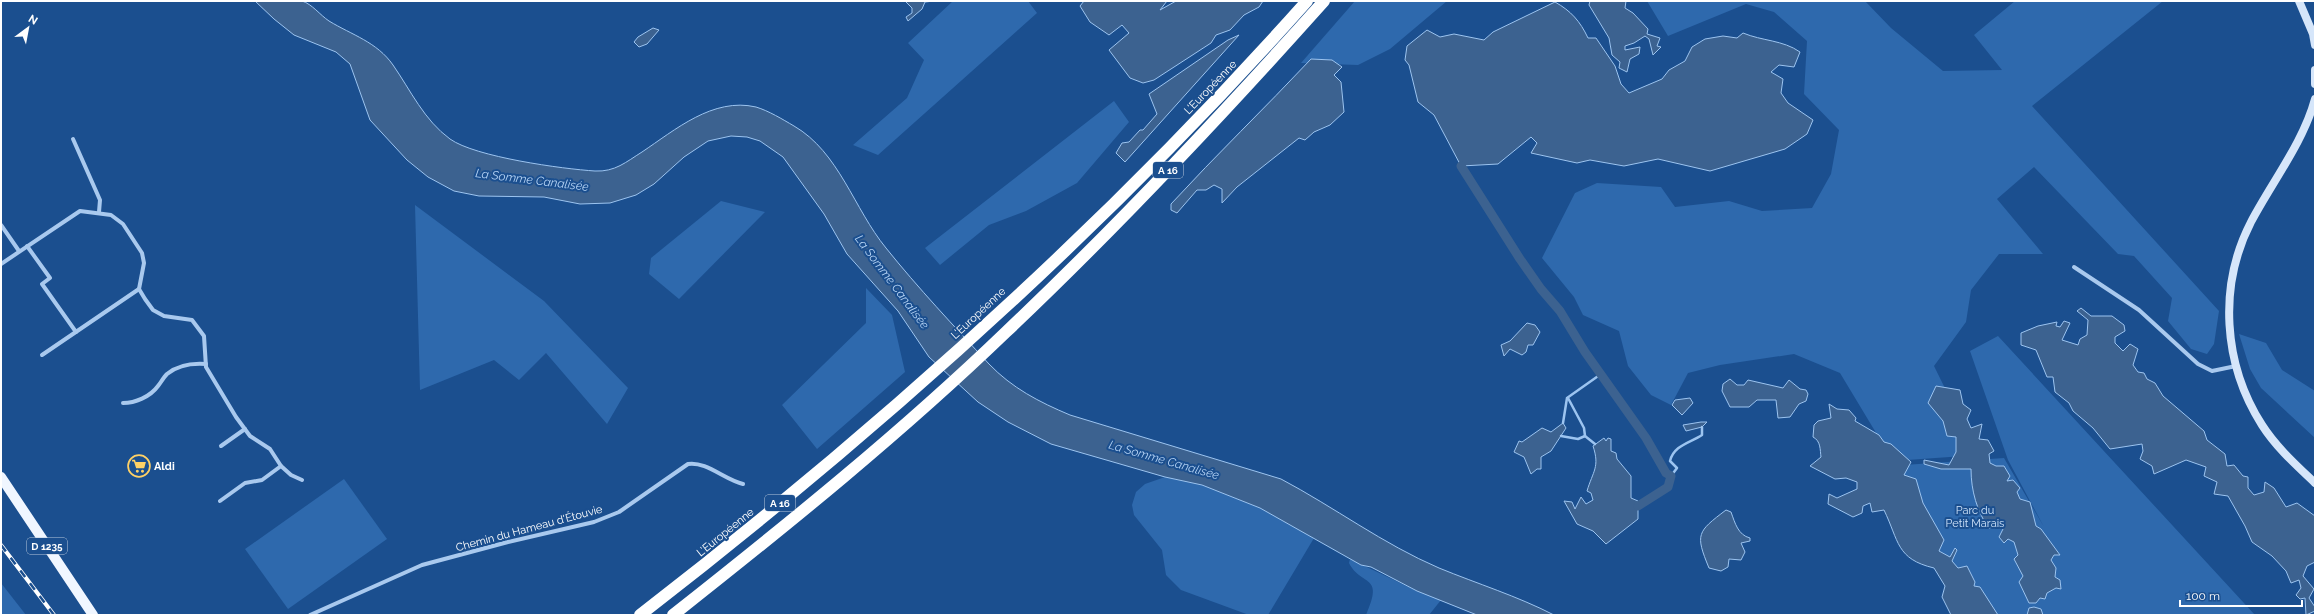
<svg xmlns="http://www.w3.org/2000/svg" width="2316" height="616" font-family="Raleway,sans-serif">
<rect width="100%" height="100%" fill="#1b4f8f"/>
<g fill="#2e69ad">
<path d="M953 1H1028L1037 13 878 155 853 145 907 98 924 60 908 43Z"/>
<path d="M1355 1H1447L1390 49 1358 65 1301 63Z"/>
<path d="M1647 1H1865L1891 28 1943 71 2002 70 1974 35 2015 1H2163L2032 106 2219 311 2214 344 2207 354 2191 349 2168 321 2172 298 2134 256 2118 254 2034 167 1997 199 2043 254H1999L1971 290 1966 322 1934 366 1978 455 1893 461 1840 373 1794 354 1720 365 1688 373 1671 405 1651 395 1628 366 1619 331 1583 315 1574 297 1542 258 1575 193 1597 183 1661 187 1675 207 1729 201 1762 211 1812 208 1831 174 1839 130 1804 94 1807 41 1774 12 1746 4 1668 36Z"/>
<path d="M1114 101 1129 122 1077 183 1026 211 989 225 940 265 925 248Z"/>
<path d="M721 201 765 212 679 299 649 274 651 258Z"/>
<path d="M415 205 544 301 628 388 607 424 546 353 519 380 494 360 420 390Z"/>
<path d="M866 288 892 315 905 372 817 449 782 405 866 323Z"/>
<path d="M2239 334 2266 343 2282 370 2315 391V438L2261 388 2250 369Z"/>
<path d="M1998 336 2255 615H1977L1876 467 2004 458 2044 527 2008 460 1970 351Z"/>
<path d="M1165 477 1202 485 1260 508 1314 538 1268 615H1249L1181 590 1166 575 1162 550 1134 515 1132 505 1136 492 1145 484Z"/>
<path d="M344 479 387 539 288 609 245 549Z"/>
<path d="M1350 559 1417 591 1441 600 1429 615H1366C1385 573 1361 587 1349 563Z"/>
<path d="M1 583 26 615H1Z"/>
</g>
<g fill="#3c6290" stroke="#9cc4f0">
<path d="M255 1C265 1 294 0 302 1 312 4 320 15 329 21 352 35 377 42 393 65 411 91 424 120 450 139 475 157 563 169 595 171 615 172 626 162 642 152 675 130 713 97 756 107 769 111 782 119 794 126 839 152 854 209 886 248 918 288 954 326 989 364 1012 388 1039 402 1070 415L1281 479C1334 507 1383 544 1439 568 1478 584 1517 596 1554 615H1477L1417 591 1371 567 1361 565 1260 508 1202 485 1165 477 1051 444 1008 422 978 402 929 357 898 311 847 254 824 214 783 157 760 141 747 137 731 136 708 141 684 157 654 184 636 195 610 203 580 204 544 197 479 196 454 191 428 177 407 160 370 120 350 64 336 52 294 35 274 19Z"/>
<path d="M905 1H934L925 2 922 9 908 21 906 17 912 13V8Z"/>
<path d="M1084 1H1167L1160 10 1176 1H1263L1259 7 1244 15 1230 30 1216 35 1211 43 1154 80 1143 83 1130 78 1109 50 1129 33 1122 25 1109 35 1090 22 1080 6Z"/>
<path d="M1590 1H1626L1625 8 1633 13 1648 29 1647 34 1660 38 1657 46 1661 47 1653 55 1649 39 1645 36 1634 43 1625 46V50L1640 47 1639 54 1630 59 1627 72 1619 68 1620 62 1612 55 1609 38 1589 5Z"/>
<path d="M1555 2C1571 11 1580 21 1588 38H1596L1615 66 1621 84 1629 93 1662 79 1669 70 1685 61 1692 47 1705 39 1723 36 1737 38 1743 33C1762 41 1783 40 1800 52L1794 67 1779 65 1771 72 1783 79 1781 93 1788 103 1813 120 1807 134 1785 149 1710 171 1658 159 1624 166 1590 160 1577 163 1531 153 1537 143 1531 137 1498 164 1461 166 1434 115 1418 102 1409 65 1405 60 1407 46 1427 30 1440 37 1454 34 1484 40 1493 32Z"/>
<path d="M653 28 659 30 647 44 639 47 634 42 638 37Z"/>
<path d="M1239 35 1125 162 1116 153 1122 143 1129 142 1140 130H1143L1157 114 1149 94 1228 40Z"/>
<path d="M1311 59 1332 60 1342 67 1334 75 1341 82 1344 112 1330 125 1314 132 1305 140 1299 138 1237 187 1222 203V189L1214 185 1206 190H1197L1177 213 1171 210V204C1216 155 1265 108 1311 59Z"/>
<path d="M2081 308 2091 316H2112L2124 325 2125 331 2115 337V343L2123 351 2130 344 2138 349 2133 365 2138 372 2144 373 2147 379 2155 383 2163 396 2204 431 2207 440 2225 454 2227 466 2234 465 2243 476 2248 477V488L2254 495 2264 492 2265 482 2274 488 2286 507 2297 503 2315 516V562L2307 566 2303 576 2314 589 2309 598 2315 607V611L2306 615 2305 598 2300 599 2296 595 2301 588 2299 580 2291 583 2286 571 2272 556 2252 542 2245 526 2228 496 2214 494 2217 482 2204 476 2206 467 2186 460 2154 474 2152 466 2140 459 2143 451 2142 444 2110 449 2093 428 2073 411 2069 403 2055 392 2053 377H2047L2036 350 2021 345V333L2038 326 2057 322 2056 326 2060 327 2064 321 2070 323 2062 340 2078 345 2080 339 2087 335 2088 320 2077 311Z"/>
<path d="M1527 323 1535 325 1540 332 1533 345H1528L1526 352 1522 355 1510 349 1504 356 1501 345 1510 341Z"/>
<path d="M1730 379 1737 385H1744L1748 380 1783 388 1789 380 1800 389 1806 390 1808 394 1806 401 1799 404 1790 417 1778 418 1776 400H1757L1749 407H1730L1722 391 1723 384Z"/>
<path d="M1936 386 1960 390 1963 404 1971 410 1967 419 1971 428 1982 424 1979 439 1988 440 1994 451 1989 454 1990 463 1996 466H2004L2010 476 2007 481 2013 480 2020 488 2017 492 2020 499 2030 502 2036 526 2041 529 2060 555H2054L2051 560 2056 568 2055 577 2060 580 2061 589 2056 588 2047 593 2045 599 2040 598 2036 603H2029L2019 582 2023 576 2014 559 2018 555 2014 542 2008 539 2004 543 1999 537 2003 529 1998 520 1989 529C1977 511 1971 491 1971 469H1941L1924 464V460L1949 465 1956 452V437L1947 436 1943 421 1928 403Z"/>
<path d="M1690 398 1693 403 1682 415 1672 405 1675 400Z"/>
<path d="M1829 404 1837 409 1849 410 1856 418 1855 421 1879 435 1884 442 1891 444 1911 462 1904 475 1916 479 1923 503 1944 540 1939 551 1950 557 1955 548 1957 550 1952 561 1958 568 1967 566 1975 582 1974 586 1980 587 1998 615H1951L1942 597 1945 586 1934 568C1896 559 1899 541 1884 510L1872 512 1870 503 1863 506 1862 513 1853 517 1828 504 1829 494 1837 498 1857 489V482L1846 478 1835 479 1810 466 1821 457C1820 450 1821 441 1813 437L1814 425 1818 421 1831 418Z"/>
<path d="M1701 422H1707L1702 427 1686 431 1683 425Z"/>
<path d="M1563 423 1566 428 1551 451 1541 457V469H1537L1531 474 1524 457 1514 452 1519 441 1522 442 1542 428 1551 432Z"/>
<path d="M1604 438 1606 441 1608 438 1611 439V451L1616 453 1617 459 1631 476V498L1638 501V519L1606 544 1593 531 1577 524 1564 501 1572 502 1575 509 1581 497 1586 504 1593 500 1591 493 1587 491C1593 471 1600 467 1593 446Z"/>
<path d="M1726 510 1731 512C1735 523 1738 535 1750 538V541L1741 543 1745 552 1741 560 1729 559 1728 567 1721 571 1709 568C1695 534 1697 532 1726 510Z"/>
<path d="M2034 607 2041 609 2043 615H2027L2029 608Z"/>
</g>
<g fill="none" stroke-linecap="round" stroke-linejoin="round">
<g stroke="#9cc4f0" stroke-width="2.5">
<path d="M1568 398 1584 428 1585 436"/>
<path d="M1563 423 1567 398 1601 374"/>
<path d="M1561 436 1578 439 1585 436 1595 444"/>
<path d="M1671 476 1677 468 1670 461C1674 445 1690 443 1702 435V427"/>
</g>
<path stroke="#3c6290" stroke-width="9" d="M1461 166 1520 259 1541 289 1560 311 1585 352 1646 438 1666 473 1671 476 1668 487 1638 506"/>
<g stroke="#a9c9ee" stroke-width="4">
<path d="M73 139 100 200 99 212"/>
<path d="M1 225 19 251"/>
<path d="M27 246 50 278 42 284 76 332"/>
<path d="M1 264 80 211 111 215 123 224 142 253 144 263 139 289 145 299 153 310 164 316 192 320 204 336 206 367 236 417 250 436 270 449 281 466 291 475 302 480"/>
<path d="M2074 267 2139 310 2198 364 2212 371 2236 366"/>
<path d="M42 355 139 289"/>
<path d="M123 403C135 403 150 397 158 386 161 382 164 377 167 374 178 365 192 363 206 364"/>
<path d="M221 446 245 429"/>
<path d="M220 501 245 483 262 480 281 466"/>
<path d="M310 615 422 565 508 542 594 522 619 512 688 464C706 461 725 480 743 484"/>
</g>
<g stroke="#d6e6fa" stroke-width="8">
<path d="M2299 1 2313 34 2315 45"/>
<path d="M2315 70V84"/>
<path d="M2315 99C2303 143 2272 182 2251 222 2218 286 2223 364 2262 425 2276 447 2296 465 2315 483"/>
</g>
<path stroke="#f0f6ff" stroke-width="10" d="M1 477 93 615"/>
<g stroke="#fff" stroke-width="12">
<path d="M640 615C879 430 1106 227 1307 1"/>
<path d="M673 615C787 525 901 433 1006 332 1117 227 1222 115 1324 1"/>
</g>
<g stroke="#fff" stroke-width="4">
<path id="rail" d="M1 545 54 615"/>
</g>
<use href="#rail" stroke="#1b4f8f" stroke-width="2.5" stroke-dasharray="8" stroke-linecap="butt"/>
</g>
<defs>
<g id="supermarket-ring" transform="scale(1.15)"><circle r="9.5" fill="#1b4f8f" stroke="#ffd166" stroke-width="1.5"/><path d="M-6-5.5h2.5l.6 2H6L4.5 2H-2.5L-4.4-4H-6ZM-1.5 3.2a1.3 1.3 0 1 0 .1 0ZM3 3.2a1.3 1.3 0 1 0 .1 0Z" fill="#ffd166"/></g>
</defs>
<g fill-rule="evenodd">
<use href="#supermarket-ring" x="139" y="466"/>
</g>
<g text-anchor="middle" stroke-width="4" stroke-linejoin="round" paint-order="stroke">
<g fill="#1b4f8f" stroke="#bbcadd" stroke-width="1">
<rect x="1153" y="162" width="30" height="16" rx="3"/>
<rect x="765" y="495" width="30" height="16" rx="3"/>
<rect x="27" y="538" width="40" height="16" rx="3"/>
</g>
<g font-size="10" font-weight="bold" fill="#fff">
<text x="1168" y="174">A 16</text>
<text x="780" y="507">A 16</text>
<text x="47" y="550">D 1235</text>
</g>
<g font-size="11" fill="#fff" stroke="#1b4f8f">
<text transform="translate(1210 87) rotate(-46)" y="4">L'Européenne</text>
<text transform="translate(978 313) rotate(-43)" y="4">L'Européenne</text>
<text transform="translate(529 528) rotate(-15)" y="4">Chemin du Hameau d'Étouvie</text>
<text transform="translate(725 532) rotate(-39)" y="4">L'Européenne</text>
</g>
<g font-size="11" font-weight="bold" fill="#fff" stroke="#1b4f8f" text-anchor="start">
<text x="154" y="470">Aldi</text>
</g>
<g font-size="11" fill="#cfe3fa" stroke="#1b4f8f">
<text x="1975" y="514">Parc du<tspan x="1975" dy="13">Petit Marais</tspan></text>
</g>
<g font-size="12" font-style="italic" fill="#b5d3f5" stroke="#1b4f8f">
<text transform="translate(532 180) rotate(7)" y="4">La Somme Canalisée</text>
<text transform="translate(892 282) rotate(53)" y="4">La Somme Canalisée</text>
<text transform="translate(1164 460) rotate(16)" y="4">La Somme Canalisée</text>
</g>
</g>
<rect width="2316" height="616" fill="none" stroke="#ffffff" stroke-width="4"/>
<g transform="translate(28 28) rotate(32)" stroke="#1b4f8f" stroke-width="3" paint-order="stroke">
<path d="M0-3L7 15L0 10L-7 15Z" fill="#ffffff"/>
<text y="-6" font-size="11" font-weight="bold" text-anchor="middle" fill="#ffffff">N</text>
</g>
<path d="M2180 600v6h122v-6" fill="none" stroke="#ffffff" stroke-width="2"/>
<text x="2186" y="600" font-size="12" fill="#ffffff" stroke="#1b4f8f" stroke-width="3" paint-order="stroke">100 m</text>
</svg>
